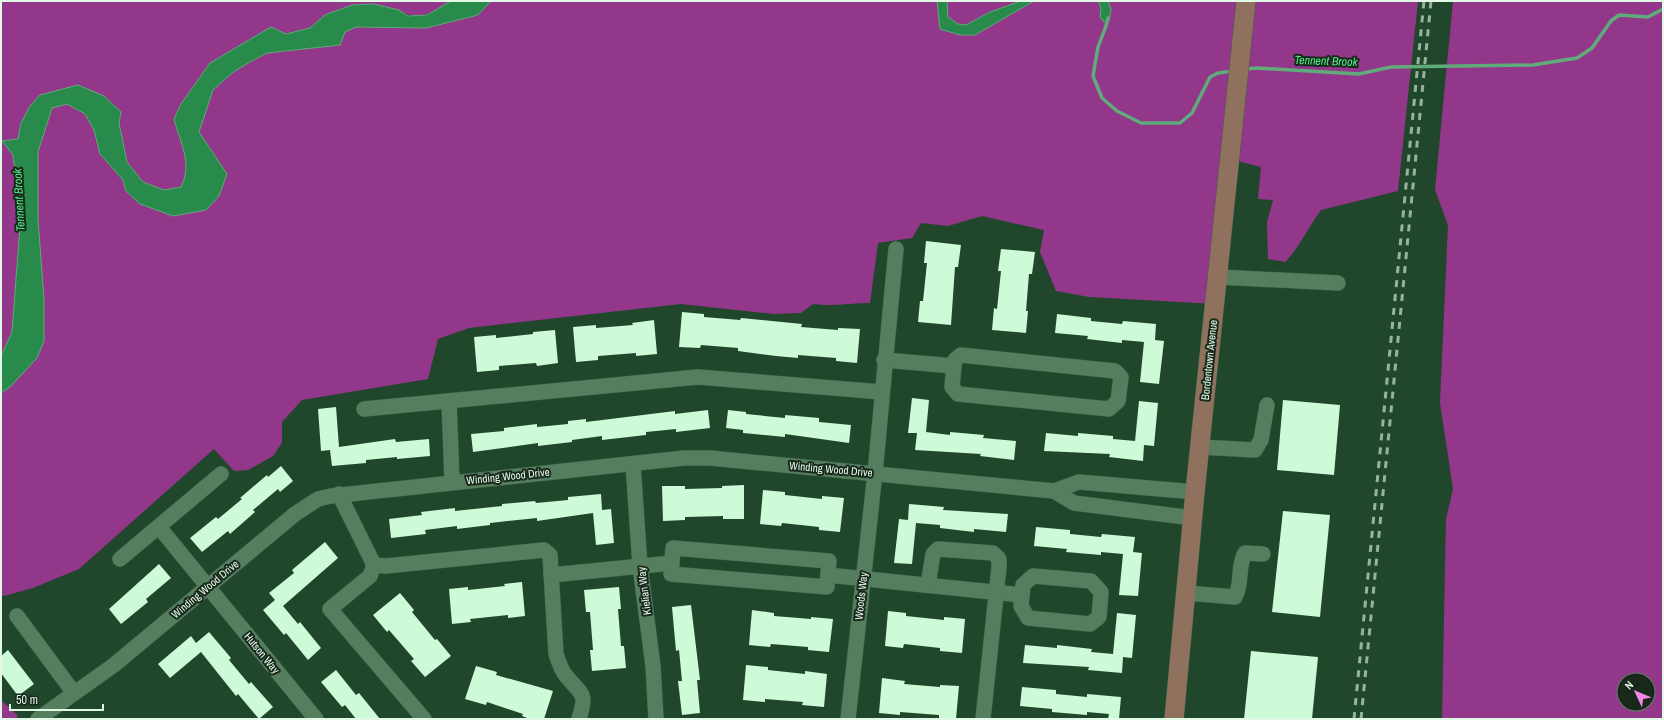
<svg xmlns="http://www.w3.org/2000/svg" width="1664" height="720" font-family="'Archivo Narrow',sans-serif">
<rect width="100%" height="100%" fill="#20472b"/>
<g fill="#93378b" fill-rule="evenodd">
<path d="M1 1H451C434 12 418 23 399 10L325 15 310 28 286 34 210 63 181 104 174 119 185 152 187 175 181 187 164 190 143 182 127 162 119 123 78 85 21 123 18 139 3 142 13 155 21 213 12 332 1 356Z"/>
<path d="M491 1H937L940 29 960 35H975L1034 1H1098L1101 8 1100 17 1111 9 1108 1H1418L1398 191 1321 210C1308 227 1300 247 1285 262L1268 259 1267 222 1273 200 1258 199 1261 167 1230 159 1215 304 1089 297 1056 291 1040 252 1044 230 982 216 948 226 921 223 912 238 878 243 870 303C850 303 832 307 813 304L801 313 774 314 681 304 469 328 438 339 428 379 302 400 282 422V443L273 456 248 470 234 471 214 449 79 569 33 588 4 596 1 595V393L10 387 44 341V300L38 219V152L52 108 67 104 85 114 94 129 100 154 123 180 126 191 140 204 227 174 199 132 213 90 232 73 248 63 267 53 340 45 345 32 356 27 426 28 478 15Z"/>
<path d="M947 1H1021L990 12 966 25 958 24 948 17Z"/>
<path d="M1453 1H1663V719H1442L1446 519 1453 489 1440 403 1448 225 1435 190ZM1624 680H1648V704H1624Z"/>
<path d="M1 700 18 716 15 719H1Z"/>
</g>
<g fill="#288a4b" stroke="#60ab7a">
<path d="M451 1H491L478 15 426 28 356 27 345 32 340 45 267 53 248 63 232 73 213 90 199 132 227 174 219 196 206 210 173 216 140 204 126 191 123 180 100 154 94 130 85 114 67 104 52 108 38 152V219L44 300V341L37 358 10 387 1 393V356L12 332 21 213 13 155 2 141 18 139 21 123 30 106 40 95 78 85 104 96 121 112 119 123 127 162 143 182 164 190 181 187C193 163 180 143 174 119L181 104 210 63 271 27 286 34 310 28 325 15 352 5 374 4 399 10 408 16 427 15Z"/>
<path d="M937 1H947L948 17 958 24 966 25 990 12 1021 1H1034L975 35H960L940 29Z"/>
<path d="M1098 1H1108L1111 9 1109 21 1104 22 1100 17 1101 8Z"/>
</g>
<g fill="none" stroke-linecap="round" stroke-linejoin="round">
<g stroke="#60ab7a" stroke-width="3.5">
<path d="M1108 18 1106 26 1098 47 1093 76 1102 98 1117 111 1141 123H1180L1192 113 1210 77 1218 73 1233 71"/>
<path d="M1245 69 1257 68 1359 74 1391 67 1533 65 1577 58 1592 48 1611 21 1619 15 1648 17 1663 9"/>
</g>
</g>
<g fill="#cdfad7">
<path d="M926 241 961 245 958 267H955L951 325 918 322 920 301H923L927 263H924Z"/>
<path d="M1001 249 1035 252 1032 274H1029L1026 311H1028L1026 333 992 330 994 308 997 309 1001 271H998Z"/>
<path d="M682 312 704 314V317L740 320 741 318 802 324 801 327 838 330V328L860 329 857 363 836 361V358L798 355V358L776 356 738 351V348L701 345 700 348 679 347Z"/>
<path d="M1057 314 1091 318V321L1122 324 1123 321 1156 324 1155 340 1164 341 1159 384 1140 382 1144 342 1122 340V343L1087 339 1088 336 1055 333Z"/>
<path d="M654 320 657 354 636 356V353L598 356V360L576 362 573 327 596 325V328L633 325 632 323Z"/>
<path d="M555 330 558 363 537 366 536 363 499 366V370L477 372 474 337 496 335V338L533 334V332Z"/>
<path d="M912 398 929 400 926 432 950 435V432L984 435 983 438 1016 441 1014 460 980 456 981 454 915 450 917 433H908Z"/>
<path d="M1283 400 1340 405 1334 475 1277 470Z"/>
<path d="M1139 401 1158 403 1154 446 1144 445 1143 461 1109 457 1110 454 1044 451 1046 433 1078 436V433L1113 436V439L1135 441Z"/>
<path d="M336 407 339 447 395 439 396 442 429 439 430 456 397 459V457L366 460V463L332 466 330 450 321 451 318 409Z"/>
<path d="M708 410 710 428 676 432V429L646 432V435L602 440V436L572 440V442L538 446V443L473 452 471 434 504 431V428L537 424V427L568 424V421L586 419V422L675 411V414Z"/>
<path d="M728 410 746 412V414L785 418V415L819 418V422L851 425 849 443 785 434V437L743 433V430L726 428Z"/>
<path d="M281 466 293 481 280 492 278 489 253 510 255 512 230 534 228 531 202 552 190 538 216 517 218 519 242 499 240 498 267 475 268 477Z"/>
<path d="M744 485V519H723V516L685 517V520L663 521 662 486H685V489L722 488V486Z"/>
<path d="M763 490 785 492V495L822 499V496L844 498 840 532 819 530V527L782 523 781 526 760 524Z"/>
<path d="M601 494 602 510 611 509 614 543 596 545 593 513 537 521V518L490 523V525L457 529V526L425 530 426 534 391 538 389 519 422 515 421 512 455 508V511L502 506V504L535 501 536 503 568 500V497Z"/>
<path d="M909 504 944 507 943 510 1008 514 1006 532 974 529V532L940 528V525L916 523 912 564 894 563 899 519 908 520Z"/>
<path d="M1283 511 1330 515 1320 617 1272 612Z"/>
<path d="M1036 527 1070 530V534L1101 537 1102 534 1135 537 1133 552 1142 553 1138 596 1119 595 1123 554 1101 552V555L1066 552 1067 549 1034 546Z"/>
<path d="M325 542 338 558 283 606 298 624 300 622 321 648 308 660 286 633 284 635 263 610 275 600 269 593 294 573 292 570Z"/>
<path d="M159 564 171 578 146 599 148 602 121 624 109 609Z"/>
<path d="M522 582 525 616 508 618V615L470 619 471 622 452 624 449 589 468 587V590L505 586 504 584Z"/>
<path d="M619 587 621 609H618L621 646H624L626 668 592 671 590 650H593L590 612H586L584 590Z"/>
<path d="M400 593 414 610 412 612 435 640 437 639 451 656 425 677 411 661 414 659 389 630 387 632 373 615Z"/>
<path d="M691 605 700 680H697L700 713 682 715 678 681H682L679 650 676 651 672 607Z"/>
<path d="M752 610 774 613V616L811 619V617L833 619 829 652 808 650V647L771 644 770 647 749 645Z"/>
<path d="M888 611 906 613V616L944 620V617L965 619 962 653 940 651V648L904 644 903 648 885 646Z"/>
<path d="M1117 613 1136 615 1132 658 1123 657 1122 673 1088 670 1089 667 1023 663 1025 645 1057 648V645L1092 649 1091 652 1113 654Z"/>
<path d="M209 632 231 658 229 660 249 684 251 682 273 707 259 719 238 694 236 696 201 652 170 678 158 664 191 636 196 643Z"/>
<path d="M8 650 34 684 18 696 1 673V656Z"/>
<path d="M1251 651 1318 657 1312 719H1244Z"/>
<path d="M746 665 768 667V670L805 674V671L827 674 824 707 802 705 803 702 765 699V702L743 700Z"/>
<path d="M476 666 497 672 496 675 553 691 544 719H530L522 716 523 714 487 702 486 705 465 699Z"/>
<path d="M336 670 356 695 359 693 380 719H356L345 705 342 707 321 682Z"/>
<path d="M882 678 905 681 904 684 940 687V685L959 686 956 719 939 718V715L900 712V715L879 713Z"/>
<path d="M1022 687 1056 690V694L1087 697V694L1121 697 1119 719H1108L1109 714 1087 712V715L1052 712V709L1020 706Z"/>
</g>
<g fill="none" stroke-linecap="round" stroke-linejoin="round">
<g stroke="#3d624a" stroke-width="16">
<g id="minor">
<path d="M1218 277 1338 283"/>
<path d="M884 360 954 366 955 360 961 355 1115 371 1121 377 1118 401 1109 409 958 394 952 387 954 366"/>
<path d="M449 401 452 481"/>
<path d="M364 409 698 377 882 392"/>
<path d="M1200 447 1255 450 1261 440 1267 405"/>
<path d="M633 464 640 566 653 666 656 719"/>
<path d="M339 494 374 565"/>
<path d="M1193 518 1074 503 1054 491 1079 482 1195 492"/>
<path d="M159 527 316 719"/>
<path d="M673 548 829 561 827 587 671 574Z"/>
<path d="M120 559 221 474"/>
<path d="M551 575 672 563"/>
<path d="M828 575 1022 595"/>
<path d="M1033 576 1091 581 1101 592 1099 617 1090 624 1028 618 1021 606 1023 585Z"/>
<path d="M928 585 933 554 938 549 993 553 999 559V567L983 719"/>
<path d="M1186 593 1235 597C1243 583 1237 567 1245 553L1263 554"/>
<path d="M17 616 74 693"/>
<path d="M38 719 114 665 295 514 318 499 331 496 684 458H710L1054 491"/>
<path d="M424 719 330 609 370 576 374 565 386 566 544 550 550 555 556 654C559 662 561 671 567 677 583 696 587 693 579 719"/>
<path d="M848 719 875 473 896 249"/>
</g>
</g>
<g stroke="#3d624a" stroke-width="20">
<path id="major" d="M1174 719 1195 492 1246 1"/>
</g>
<use href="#minor" stroke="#557e5f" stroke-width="15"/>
<use href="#major" stroke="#8f715d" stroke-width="19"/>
<g stroke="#96b39d" stroke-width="3" stroke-dasharray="7 7" stroke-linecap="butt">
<path d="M1354 719 1424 1"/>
<path d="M1361 719 1431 1"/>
</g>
</g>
<g text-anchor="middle" stroke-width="4" stroke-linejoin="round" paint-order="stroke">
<g font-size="11" fill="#e3f9e8" stroke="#18291c">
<text transform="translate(1209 360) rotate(-84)" y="4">Bordentown Avenue</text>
<text transform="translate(831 469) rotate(5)" y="4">Winding Wood Drive</text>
<text transform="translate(508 476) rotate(-6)" y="4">Winding Wood Drive</text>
<text transform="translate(205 589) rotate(-40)" y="4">Winding Wood Drive</text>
<text transform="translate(644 591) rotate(-97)" y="4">Kielian Way</text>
<text transform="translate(861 596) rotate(-84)" y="4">Woods Way</text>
<text transform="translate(262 653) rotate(51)" y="4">Hutson Way</text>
</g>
<g font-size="12" font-style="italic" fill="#50ee87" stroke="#18291c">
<text transform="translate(1326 61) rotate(2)" y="4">Tennent Brook</text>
<text transform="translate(19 200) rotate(-93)" y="4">Tennent Brook</text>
</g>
</g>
<rect width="1664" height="720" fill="none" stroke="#e3f9e8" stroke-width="4"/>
<g transform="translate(1636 692) rotate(314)"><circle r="19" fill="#18291c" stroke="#697c6e"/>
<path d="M0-3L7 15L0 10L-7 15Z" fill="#f788eb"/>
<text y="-6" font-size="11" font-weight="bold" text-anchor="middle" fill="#e3f9e8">N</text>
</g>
<path d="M10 704v6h93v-6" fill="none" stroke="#e3f9e8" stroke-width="2"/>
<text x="16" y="704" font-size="12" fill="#e3f9e8" stroke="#18291c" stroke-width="3" paint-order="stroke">50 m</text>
</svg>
